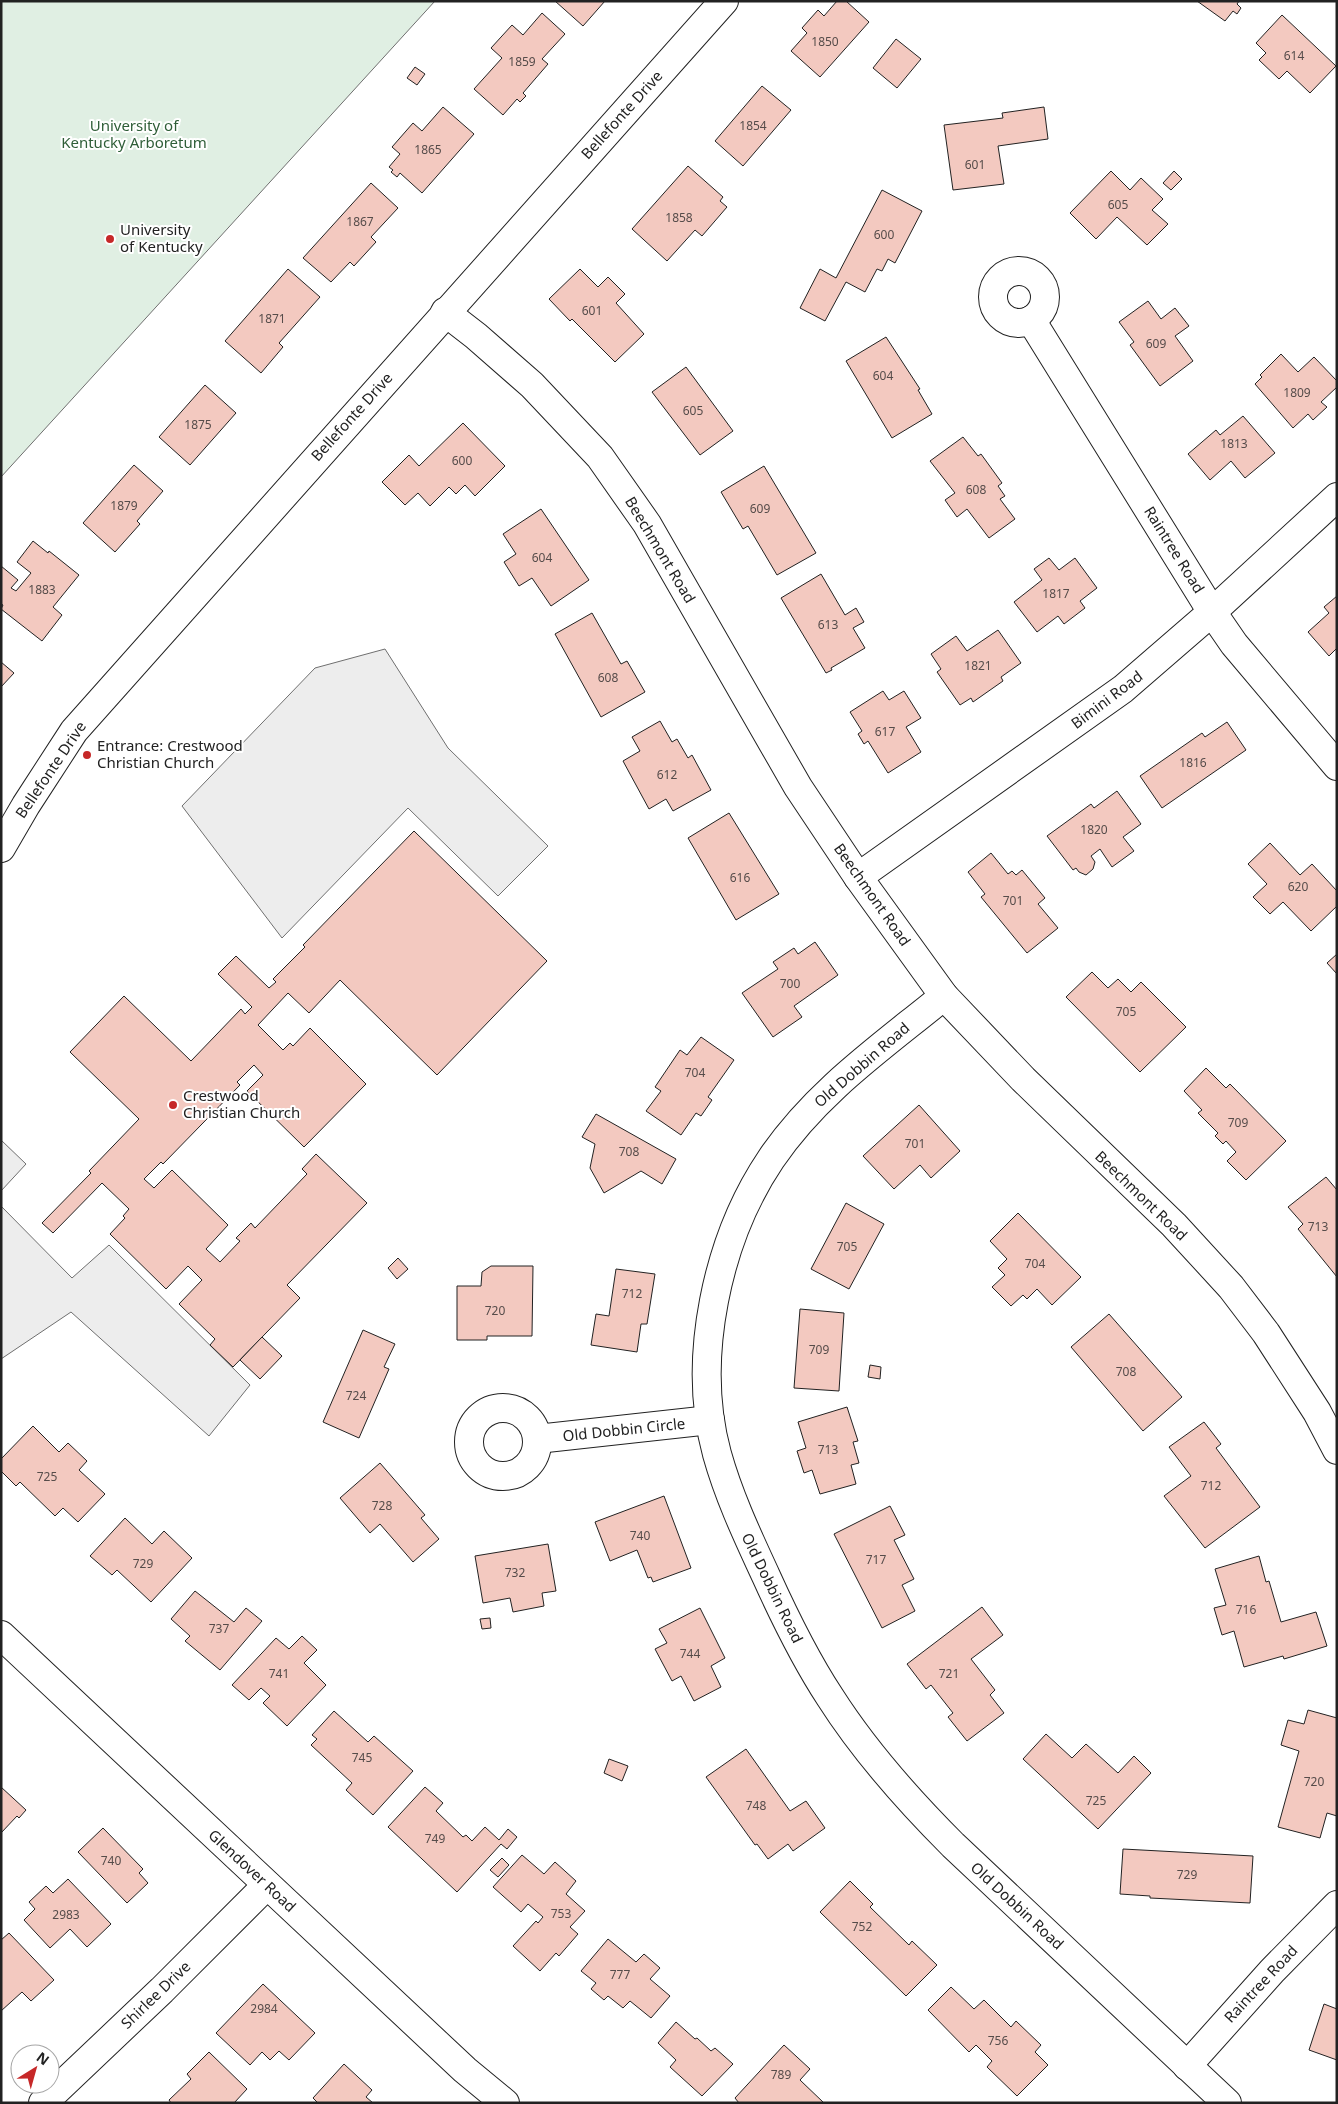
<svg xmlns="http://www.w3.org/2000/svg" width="1338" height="2104" font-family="'Noto Sans',sans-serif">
<rect width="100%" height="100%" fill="#fff"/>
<path fill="#e0efe3" stroke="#6f6f6f" d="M1 1H435L1 477Z"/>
<g fill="#ededed" stroke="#6f6f6f">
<path d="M385 649 448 748 548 846 498 896 408 808 282 938 182 806 315 668Z"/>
<path d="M1 1140 26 1164 1 1191Z"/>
<path d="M1 1206 72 1278 109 1245 250 1385 209 1436 71 1312 1 1359Z"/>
</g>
<g fill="#f3c9c0" stroke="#222">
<path d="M555 1H605L583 26Z"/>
<path d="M837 1H846L869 22 820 77 791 51 807 33 802 28 818 10 824 16Z"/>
<path d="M1197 1H1239L1237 4 1241 8 1237 14 1233 11 1225 21Z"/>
<path d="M542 13 565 34 542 59 548 64 523 93 526 96 520 102 517 99 503 115 474 89 502 58 491 48 512 25 523 35Z"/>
<path d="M1282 15 1336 66 1310 93 1287 71 1279 79 1259 60 1266 53 1256 43Z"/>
<path d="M896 39 921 59 897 88 873 68Z"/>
<path d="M415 67 425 74 417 85 407 78Z"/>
<path d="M762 86 791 110 743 166 715 141Z"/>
<path d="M443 107 474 134 422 193 400 173 397 177 391 172 393 170 389 167 400 154 392 147 413 123 422 131Z"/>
<path d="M1044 107 1048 139 998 146 1004 184 953 190 944 125 1003 118 1002 113Z"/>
<path d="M688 166 723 197 720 201 727 207 702 236 695 230 667 261 632 229Z"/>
<path d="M1111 171 1130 190 1141 178 1163 199 1152 210 1168 224 1147 245 1117 217 1096 239 1070 213Z"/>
<path d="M1174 171 1182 179 1171 190 1163 183Z"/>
<path d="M371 183 398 208 371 237 376 242 354 266 350 262 331 282 303 258Z"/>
<path d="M882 190 922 211 895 263 888 259 882 271 877 269 865 292 846 282 825 321 800 308 820 269 836 278Z"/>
<path d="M288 269 320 297 279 343 283 347 261 373 225 341Z"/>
<path d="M580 269 598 287 608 277 625 294 616 303 644 334 615 362 572 319 570 321 549 299Z"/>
<path d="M1148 301 1161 319 1175 308 1189 326 1175 336 1193 361 1160 386 1130 345 1134 342 1119 322Z"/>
<path d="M886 337 920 389 918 390 932 414 892 438 846 361Z"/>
<path d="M1281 354 1298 372 1314 357 1337 381V387L1321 402 1327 407 1313 420 1308 414 1293 428 1255 384 1262 377 1260 375Z"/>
<path d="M686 367 733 431 700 455 652 392Z"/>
<path d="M205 385 236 413 190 465 159 437Z"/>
<path d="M1243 416 1275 453 1245 478 1231 461 1210 480 1188 454 1216 430 1220 435Z"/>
<path d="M463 423 505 466 475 496 465 485 456 494 449 487 430 506 418 493 405 505 382 482 409 455 419 466Z"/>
<path d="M963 437 978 456 981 454 1002 483 998 486 1005 496 1000 499 1015 519 989 538 967 509 957 517 945 500 955 493 930 461Z"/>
<path d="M134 465 163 491 137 521 140 524 115 552 83 523Z"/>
<path d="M764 466 816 553 777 575 748 526 743 529 721 492Z"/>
<path d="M541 509 589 580 551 606 532 578 519 586 504 562 516 554 503 534Z"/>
<path d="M33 541 48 553 49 551 79 575 53 607 62 615 42 641 1 609 3 605 1 604V566L18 580 11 588 16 591 31 573 17 562Z"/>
<path d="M1049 558 1059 570 1075 558 1097 588 1080 601 1085 608 1064 624 1058 616 1037 632 1014 602 1042 580 1034 569Z"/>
<path d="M821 574 845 615 856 608 864 622 853 628 865 648 831 668 832 670 826 673 781 598Z"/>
<path d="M1337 596V648L1329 656 1308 632 1329 613 1324 607Z"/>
<path d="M592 613 621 664 627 661 645 692 601 717 555 634Z"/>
<path d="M998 630 1021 663 1001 677 1003 681 973 702 971 698 960 705 937 672 941 669 931 654 956 636 967 651Z"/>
<path d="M1 662 14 673 1 687Z"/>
<path d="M883 691 889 700 904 691 921 718 906 727 921 752 888 773 868 741 864 744 858 734 862 731 850 712Z"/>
<path d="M660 721 672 742 677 739 688 758 692 755 711 790 673 811 666 799 649 809 623 761 640 751 632 737Z"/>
<path d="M1227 722 1246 750 1162 808 1140 776 1202 733 1205 737Z"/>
<path d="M1117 791 1141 824 1123 837 1134 851 1112 867 1100 849 1091 856 1095 862 1093 869 1086 875 1079 872 1076 868 1073 870 1047 836 1091 804 1094 808Z"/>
<path d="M729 813 779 894 736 920 688 838Z"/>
<path d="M414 831 547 961 437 1075 340 980 309 1013 288 993 258 1025 283 1050 290 1043 293 1046 310 1028 366 1084 304 1147 247 1091 263 1075 254 1065 237 1082 240 1085 163 1164 161 1162 144 1179 154 1188 172 1170 228 1225 206 1249 220 1262 240 1241 236 1238 251 1223 255 1228 307 1174 302 1169 316 1154 367 1203 287 1285 300 1298 233 1367 210 1345 215 1339 179 1304 202 1280 188 1266 166 1289 110 1234 125 1218 123 1216 129 1209 102 1183 53 1233 42 1223 91 1173 89 1171 139 1119 70 1052 124 996 191 1061 241 1009 245 1014 252 1007 218 974 236 956 269 988 276 982 273 979 305 947 303 945Z"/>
<path d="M1270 843 1300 875 1312 864 1337 891V906L1311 931 1283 902 1270 914 1253 897 1267 884 1248 864Z"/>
<path d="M991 853 1008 874 1012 871 1016 875 1022 870 1045 898 1038 904 1058 928 1027 953 981 897 985 894 968 872Z"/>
<path d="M815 942 838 975 794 1006 802 1017 773 1037 742 993 778 969 773 962 794 948 798 954Z"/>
<path d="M1337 954V974L1327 963Z"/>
<path d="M1092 972 1108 988 1118 979 1131 992 1141 982 1186 1027 1140 1072 1066 997Z"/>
<path d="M701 1037 734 1060 708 1097 712 1100 701 1116 696 1113 681 1135 646 1111 661 1091 655 1087 680 1050 687 1055Z"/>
<path d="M1206 1068 1226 1088 1230 1084 1286 1141 1246 1180 1227 1161 1236 1152 1226 1141 1223 1144 1215 1136 1218 1133 1198 1113 1202 1110 1184 1091Z"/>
<path d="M919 1105 960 1151 931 1178 920 1165 894 1189 863 1156Z"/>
<path d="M596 1114 676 1159 662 1184 641 1171 604 1193 590 1168 595 1144 582 1137Z"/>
<path d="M1326 1177 1337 1190V1277L1298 1229 1303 1224 1288 1207Z"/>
<path d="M846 1203 884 1224 849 1289 811 1269Z"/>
<path d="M1018 1213 1081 1277 1052 1305 1037 1289 1027 1299 1023 1295 1011 1306 992 1287 1005 1275 998 1268 1007 1259 990 1241Z"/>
<path d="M398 1258 408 1269 397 1279 388 1268Z"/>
<path d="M491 1266H533L532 1336H487V1340H457V1286H481L482 1272Z"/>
<path d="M616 1269 655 1274 647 1324H641L637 1352 591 1345 596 1314 609 1316Z"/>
<path d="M800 1309 844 1313 839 1391 794 1388Z"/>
<path d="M1109 1314 1182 1397 1143 1431 1071 1347Z"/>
<path d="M363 1330 395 1344 384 1367 389 1369 359 1438 323 1422Z"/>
<path d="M262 1337 282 1356 260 1379 240 1360Z"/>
<path d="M870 1365 881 1367 880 1379 868 1377Z"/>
<path d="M847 1407 858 1441 853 1442 859 1463 851 1465 856 1484 820 1494 812 1470 804 1473 797 1451 806 1448 798 1422Z"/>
<path d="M1204 1422 1221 1444 1216 1448 1260 1507 1205 1548 1164 1496 1191 1476 1169 1447Z"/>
<path d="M33 1426 59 1452 68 1443 87 1461 79 1470 105 1494 78 1522 63 1508 55 1516 20 1482 16 1486 1 1471V1459Z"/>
<path d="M380 1463 425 1515 421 1518 439 1539 413 1562 380 1524 370 1533 340 1498Z"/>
<path d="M664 1496 691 1568 653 1582 651 1577 648 1578 637 1550 610 1561 595 1522Z"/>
<path d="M890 1506 905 1535 894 1540 914 1579 902 1585 915 1611 882 1628 834 1534Z"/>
<path d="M125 1518 152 1544 164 1531 192 1558 151 1602 117 1570 112 1575 90 1556Z"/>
<path d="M548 1544 556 1591 542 1593 544 1606 513 1612 510 1598 483 1603 475 1556Z"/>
<path d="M1259 1556 1266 1582 1269 1581 1281 1622 1316 1612 1327 1646 1284 1659 1283 1656 1244 1667 1234 1631 1222 1635 1214 1608 1226 1605 1215 1569Z"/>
<path d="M195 1591 234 1622 246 1608 262 1621 220 1670 185 1641 190 1636 171 1619Z"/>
<path d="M982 1607 1003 1635 971 1659 995 1690 990 1695 1004 1713 967 1741 948 1717 953 1713 931 1685 926 1689 907 1664Z"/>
<path d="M700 1608 725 1658 711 1666 721 1687 694 1701 681 1676 672 1681 655 1649 667 1643 659 1629Z"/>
<path d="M490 1618 491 1628 482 1629 480 1619Z"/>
<path d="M302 1636 317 1650 304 1663 326 1685 287 1726 263 1703 270 1696 261 1688 249 1700 232 1685 276 1638 289 1649Z"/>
<path d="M1308 1710 1337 1718V1816L1327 1813 1320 1838 1278 1827 1299 1751 1281 1745 1288 1720 1304 1724Z"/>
<path d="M334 1711 368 1742 374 1736 413 1771 373 1815 346 1790 352 1783 311 1745 317 1739 312 1735Z"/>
<path d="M1046 1734 1072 1758 1086 1744 1118 1773 1134 1756 1151 1773 1098 1829 1023 1759Z"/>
<path d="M746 1749 790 1811 806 1801 825 1828 793 1851 788 1844 768 1859 757 1844 755 1845 706 1777Z"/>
<path d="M609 1759 628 1766 622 1781 604 1773Z"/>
<path d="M1 1787 26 1810 19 1818 17 1816 1 1833Z"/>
<path d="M425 1787 443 1803 436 1811 463 1837 466 1835 472 1841 485 1827 499 1840 508 1829 517 1837 507 1849 501 1844 457 1892 388 1827Z"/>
<path d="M103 1828 143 1869 139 1873 148 1883 127 1903 78 1852Z"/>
<path d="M1123 1849 1253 1856 1250 1903 1150 1898V1896L1120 1894Z"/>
<path d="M522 1855 544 1874 555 1862 576 1881 566 1894 585 1911 570 1927 578 1934 559 1956 556 1953 540 1971 513 1946 536 1921 538 1923 543 1917 528 1904 521 1912 493 1887Z"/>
<path d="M502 1858 509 1865 498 1877 490 1870Z"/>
<path d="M68 1879 111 1924 87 1947 70 1929 50 1948 24 1920 35 1909 29 1902 46 1886 53 1893Z"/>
<path d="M850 1881 873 1904 870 1907 909 1945 912 1941 937 1965 906 1996 820 1912Z"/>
<path d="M9 1933 54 1980 31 2001 22 1992 1 2011V1940Z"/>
<path d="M608 1939 636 1962 644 1954 660 1968 650 1979 670 1996 651 2018 630 2001 623 2008 608 1996 604 2000 591 1989 596 1983 581 1971Z"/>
<path d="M263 1984 315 2033 289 2060 279 2051 270 2060 262 2052 250 2065 216 2033Z"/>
<path d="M951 1987 974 2009 984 2000 1011 2027 1016 2021 1041 2045 1035 2052 1048 2065 1017 2096 987 2067 992 2061 976 2045 969 2052 928 2010Z"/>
<path d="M1324 2004 1337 2009V2060L1309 2050Z"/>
<path d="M676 2022 695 2039 697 2038 711 2051 715 2048 733 2064 702 2096 670 2067 676 2060 658 2043Z"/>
<path d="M784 2045 810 2069 800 2080 824 2103H739L735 2098Z"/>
<path d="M209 2052 247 2089 234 2103H171L169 2100 191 2079 187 2074Z"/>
<path d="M344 2064 372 2090 366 2097 373 2103H318L313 2098Z"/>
</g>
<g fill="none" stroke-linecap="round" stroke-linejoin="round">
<g stroke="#222" stroke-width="30">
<g id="minor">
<circle cx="1019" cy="297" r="26"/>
<path d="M445 312 476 336 532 385 600 457 647 524 798 787 858 877 944 996 1023 1079 1174 1225 1231 1287 1266 1333 1317 1412 1337 1450"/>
<path d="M1031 320 1212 612 1234 644 1337 766"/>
<path d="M1 848 26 805 74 731 724 1"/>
<path d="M858 877 1123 689 1212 612 1337 497"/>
<path d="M944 996C883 1046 816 1092 771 1159 717 1239 691 1359 717 1454 729 1497 748 1537 766 1576 785 1618 805 1659 830 1697 865 1752 907 1799 953 1845L1227 2103"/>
<circle cx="503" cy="1442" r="34"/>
<path d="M537 1439 710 1420"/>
<path d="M1 1635 465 2070 505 2103"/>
<path d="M1187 2066 1272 1971 1337 1905"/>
<path d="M43 2103 162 1990 267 1885"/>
</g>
</g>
<use href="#minor" stroke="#fff" stroke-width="28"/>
</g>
<g fill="#c62828" stroke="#fff" stroke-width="2">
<circle cx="110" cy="239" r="5"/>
<circle cx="87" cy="755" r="5"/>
<circle cx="173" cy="1105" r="5"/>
</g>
<g text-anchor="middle" stroke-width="4" stroke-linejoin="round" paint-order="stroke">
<g font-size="12" fill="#564c4a">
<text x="825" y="46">1850</text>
<text x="1294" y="60">614</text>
<text x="522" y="66">1859</text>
<text x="753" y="130">1854</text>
<text x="428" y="154">1865</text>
<text x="975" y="169">601</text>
<text x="1118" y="209">605</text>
<text x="679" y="222">1858</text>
<text x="360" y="226">1867</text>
<text x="884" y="239">600</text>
<text x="592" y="315">601</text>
<text x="272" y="323">1871</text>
<text x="1156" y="348">609</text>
<text x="883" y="380">604</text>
<text x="1297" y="397">1809</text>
<text x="693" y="415">605</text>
<text x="198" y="429">1875</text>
<text x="1234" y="448">1813</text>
<text x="462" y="465">600</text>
<text x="976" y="494">608</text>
<text x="124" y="510">1879</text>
<text x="760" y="513">609</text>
<text x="542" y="562">604</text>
<text x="42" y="594">1883</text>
<text x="1056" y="598">1817</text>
<text x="828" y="629">613</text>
<text x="978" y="670">1821</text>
<text x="608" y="682">608</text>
<text x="885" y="736">617</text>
<text x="1193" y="767">1816</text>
<text x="667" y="779">612</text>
<text x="1094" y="834">1820</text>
<text x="740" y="882">616</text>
<text x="1298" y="891">620</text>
<text x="1013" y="905">701</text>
<text x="790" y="988">700</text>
<text x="1126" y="1016">705</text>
<text x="695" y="1077">704</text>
<text x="1238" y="1127">709</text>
<text x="915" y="1148">701</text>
<text x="629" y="1156">708</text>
<text x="1318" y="1231">713</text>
<text x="847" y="1251">705</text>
<text x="1035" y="1268">704</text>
<text x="632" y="1298">712</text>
<text x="495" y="1315">720</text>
<text x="819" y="1354">709</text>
<text x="1126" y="1376">708</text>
<text x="356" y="1400">724</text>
<text x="828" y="1454">713</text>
<text x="47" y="1481">725</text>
<text x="1211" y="1490">712</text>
<text x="382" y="1510">728</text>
<text x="640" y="1540">740</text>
<text x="876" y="1564">717</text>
<text x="143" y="1568">729</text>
<text x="515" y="1577">732</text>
<text x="1246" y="1614">716</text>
<text x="219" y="1633">737</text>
<text x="690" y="1658">744</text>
<text x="279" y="1678">741</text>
<text x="949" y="1678">721</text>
<text x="362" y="1762">745</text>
<text x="1314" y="1786">720</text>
<text x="1096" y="1805">725</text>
<text x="756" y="1810">748</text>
<text x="435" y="1843">749</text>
<text x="111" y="1865">740</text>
<text x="1187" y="1879">729</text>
<text x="561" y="1918">753</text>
<text x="66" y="1919">2983</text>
<text x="862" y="1931">752</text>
<text x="620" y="1979">777</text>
<text x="264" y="2013">2984</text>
<text x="998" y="2045">756</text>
<text x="781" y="2079">789</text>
</g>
<g font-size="15" fill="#222" stroke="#fff">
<text transform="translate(622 115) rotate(-48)" y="5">Bellefonte Drive</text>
<text transform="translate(352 417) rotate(-48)" y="5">Bellefonte Drive</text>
<text transform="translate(660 550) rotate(59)" y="5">Beechmont Road</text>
<text transform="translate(1174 550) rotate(58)" y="5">Raintree Road</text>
<text transform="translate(1107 700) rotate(-37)" y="5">Bimini Road</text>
<text transform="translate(51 770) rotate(-56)" y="5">Bellefonte Drive</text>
<text transform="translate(872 895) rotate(55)" y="5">Beechmont Road</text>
<text transform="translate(862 1065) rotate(-41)" y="5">Old Dobbin Road</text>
<text transform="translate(1141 1196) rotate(44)" y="5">Beechmont Road</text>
<text transform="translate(624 1430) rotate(-6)" y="5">Old Dobbin Circle</text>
<text transform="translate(772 1588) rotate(64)" y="5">Old Dobbin Road</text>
<text transform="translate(252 1871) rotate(43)" y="5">Glendover Road</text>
<text transform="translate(1017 1906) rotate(43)" y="5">Old Dobbin Road</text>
<text transform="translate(1261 1984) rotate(-47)" y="5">Raintree Road</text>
<text transform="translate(156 1995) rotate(-44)" y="5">Shirlee Drive</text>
</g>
<g font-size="15" fill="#2f5e38" stroke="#fff">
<text x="134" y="131">University of<tspan x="134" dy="17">Kentucky Arboretum</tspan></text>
</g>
<g font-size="15" fill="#222" stroke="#fff" text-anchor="start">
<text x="120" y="235">University<tspan x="120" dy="17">of Kentucky</tspan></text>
<text x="97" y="751">Entrance: Crestwood<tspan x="97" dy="17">Christian Church</tspan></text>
<text x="183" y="1101">Crestwood<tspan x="183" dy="17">Christian Church</tspan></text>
</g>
</g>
<rect width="1338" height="2104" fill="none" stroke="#222222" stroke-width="5"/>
<g transform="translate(35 2069) rotate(37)"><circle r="24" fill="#ffffff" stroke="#a7a7a7"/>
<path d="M0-4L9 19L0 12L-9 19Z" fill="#c62828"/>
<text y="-8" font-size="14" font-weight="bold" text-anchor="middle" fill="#222222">N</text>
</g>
</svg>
